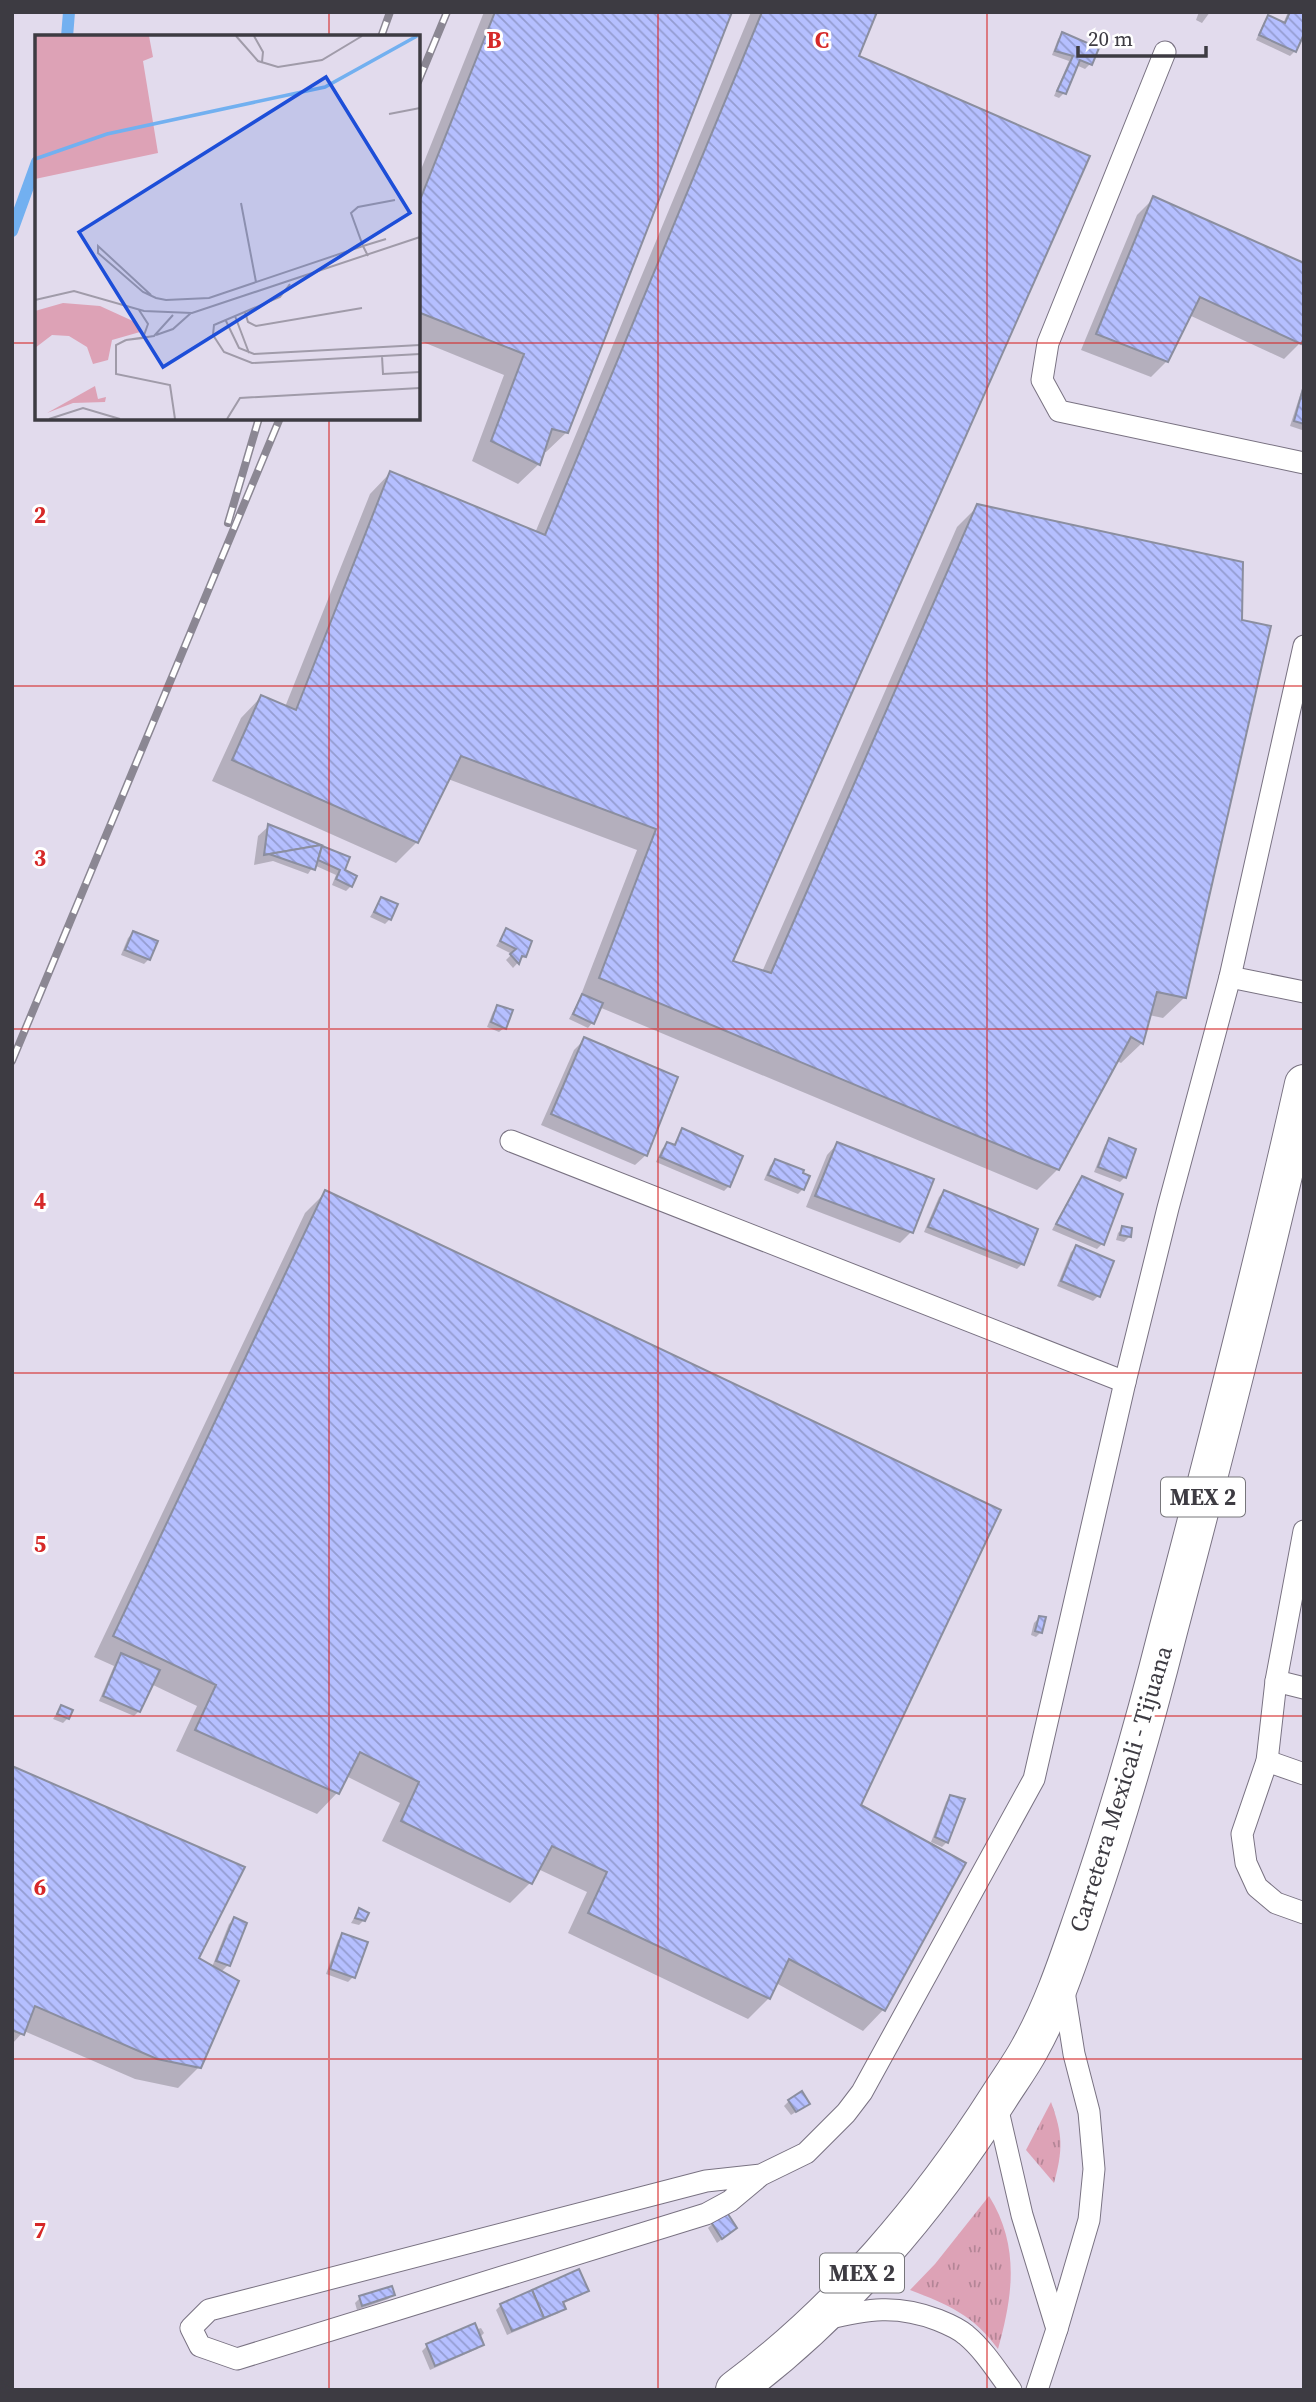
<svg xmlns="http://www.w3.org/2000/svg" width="1316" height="2402" font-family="'Source Serif 4',serif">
<defs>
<pattern id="grass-tufts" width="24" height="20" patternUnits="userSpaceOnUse" patternTransform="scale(1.75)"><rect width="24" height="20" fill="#dda2b6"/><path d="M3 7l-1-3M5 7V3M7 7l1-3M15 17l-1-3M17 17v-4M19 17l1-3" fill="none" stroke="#b48596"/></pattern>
<pattern id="building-back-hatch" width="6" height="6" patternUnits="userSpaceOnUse" patternTransform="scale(1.75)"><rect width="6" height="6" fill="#b5bfff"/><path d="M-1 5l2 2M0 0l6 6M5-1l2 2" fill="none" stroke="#949cd0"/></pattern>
</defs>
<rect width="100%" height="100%" fill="#e2dbed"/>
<g fill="url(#grass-tufts)">
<path d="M1051 2102C1063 2135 1063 2149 1054 2183L1026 2150Z"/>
<path d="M989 2196C1020 2246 1013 2295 998 2349 973 2315 949 2305 910 2290L935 2264Z"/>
</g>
<g fill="#0003">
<path d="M484 12H730L567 432 546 452H543L539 464 518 484 472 461 504 375 418 340V177Z"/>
<path d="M751 12H875L857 57 731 962 762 972 957 527 978 506 1184 998 1163 1018 1149 1015 1142 1043 1121 1063 1117 1061 1058 1169 1037 1190 599 1007 592 1023 588 1028 569 1019 579 1000 637 850 448 779 417 842 396 863 212 781 241 718 261 697 285 707 370 494 390 473 535 533Z"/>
<path d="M1199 12H1210L1202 23 1196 20Z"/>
<path d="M1288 12H1304L1295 51 1290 56 1256 40 1264 22 1269 17 1283 24Z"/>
<path d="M1062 34 1090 64 1085 69 1076 65 1064 93 1059 98 1054 96 1069 61 1052 55 1058 39Z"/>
<path d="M1153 199 1300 343 1284 359 1189 315 1167 361 1151 377 1081 350 1137 215Z"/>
<path d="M1304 383V428L1302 430 1290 426Z"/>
<path d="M269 826 348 858 343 871 351 886 346 891 332 885 336 875 314 865 308 874 273 861 254 865 258 836Z"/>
<path d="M381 899 390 919 385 924 370 917Z"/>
<path d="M507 930 524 956 513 968 506 960 512 954 496 946Z"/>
<path d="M133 933 149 959 144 964 121 955 128 938Z"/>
<path d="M498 1007 504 1028 499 1032 487 1027 493 1012Z"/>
<path d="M585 1039 646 1155 635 1165 541 1125 574 1050Z"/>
<path d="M682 1131 729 1186 724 1191 656 1162 662 1149 667 1144 673 1146Z"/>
<path d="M1110 1140 1125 1177 1120 1182 1094 1172 1105 1145Z"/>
<path d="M837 1144 932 1180 911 1232 900 1243 806 1207 827 1155Z"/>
<path d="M775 1161 803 1189 798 1194 764 1180 770 1166Z"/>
<path d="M1082 1179 1102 1244 1097 1249 1052 1230 1077 1184Z"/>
<path d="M326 1192 859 1806 964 1864 883 2010 863 2031 776 1983 769 1998 748 2019 568 1933 587 1892 538 1869 530 1883 510 1903 382 1841 400 1803 346 1776 337 1793 317 1814 176 1751 197 1706 151 1684 139 1711 134 1716 99 1701 114 1666 94 1657 305 1213Z"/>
<path d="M944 1192 1022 1264 1017 1269 924 1232 939 1197Z"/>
<path d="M1123 1228 1129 1237 1124 1242 1116 1240 1118 1233Z"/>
<path d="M1076 1247 1098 1296 1093 1301 1057 1286 1071 1252Z"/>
<path d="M1039 1618 1041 1632 1036 1637 1031 1635 1034 1623Z"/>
<path d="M61 1707 68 1718 63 1723 53 1719Z"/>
<path d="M12 1767 197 1958 212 1967 229 1924 234 1919 228 1965 221 1972 199 2067 178 2088 135 2079 24 2031 12 2044Z"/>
<path d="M951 1797 947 1842 942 1847 931 1842 946 1802Z"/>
<path d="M359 1910 364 1920 359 1925 351 1923Z"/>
<path d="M343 1935 353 1977 348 1982 326 1974 338 1940Z"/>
<path d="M789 2101 808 2104 791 2115 784 2106Z"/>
<path d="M713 2223 730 2233 717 2243 708 2228Z"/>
<path d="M587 2290 582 2295 562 2304 564 2308 559 2313 507 2335 496 2310 501 2305Z"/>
<path d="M393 2294 388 2299 357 2310 355 2303 360 2298Z"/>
<path d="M481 2328 484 2333 479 2338 482 2344 477 2349 430 2370 422 2351 427 2346Z"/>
</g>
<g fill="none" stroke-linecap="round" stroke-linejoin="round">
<g stroke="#72b0f0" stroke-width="12">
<path d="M67 37 69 12"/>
<path d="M12 231 37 162"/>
</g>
</g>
<g fill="url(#building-back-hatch)" stroke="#8b8e9f" stroke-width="2">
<path d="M495 12H732L568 433 552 429 540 465 491 441 524 354 418 312V205Z"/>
<path d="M762 12H877L859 56 1090 156 733 961 771 973 977 504 1243 562 1242 620 1271 626 1186 998 1157 992 1143 1044 1131 1037 1059 1170 599 978 656 829 461 756 418 843 232 760 261 695 296 710 390 471 545 535Z"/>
<path d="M1290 12H1304V34L1296 52 1259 35 1268 15 1285 23Z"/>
<path d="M1062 32 1099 48 1092 65 1080 60 1066 94 1057 91 1073 56 1055 51Z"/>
<path d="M1153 196 1304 263V338L1301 344 1200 297 1168 362 1096 334Z"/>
<path d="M1304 385V424L1294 421Z"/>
<path d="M268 824 321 845 264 855Z"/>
<path d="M321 845 322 846 315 870 269 854Z"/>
<path d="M322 846 350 857 345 870 357 876 352 887 336 879 340 870 318 860Z"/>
<path d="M381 897 398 904 391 920 374 912Z"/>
<path d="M506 928 532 941 526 957 522 956 519 964 510 954 516 949 500 941Z"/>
<path d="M133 931 158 941 150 960 125 950Z"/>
<path d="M582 994 603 1003 594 1024 573 1014Z"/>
<path d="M497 1005 513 1010 506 1029 491 1022Z"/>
<path d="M584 1037 678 1077 647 1156 551 1114Z"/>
<path d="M682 1128 743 1156 730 1187 660 1157 667 1142 675 1145Z"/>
<path d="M1109 1138 1136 1149 1126 1178 1098 1167Z"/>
<path d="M837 1142 934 1179 913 1233 815 1196Z"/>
<path d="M775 1159 804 1170 803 1173 810 1176 804 1190 768 1175Z"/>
<path d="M1082 1176 1123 1194 1104 1245 1056 1224Z"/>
<path d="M325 1190 1001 1510 861 1805 966 1863 885 2011 789 1959 770 1999 588 1913 607 1872 552 1846 532 1884 401 1821 419 1782 360 1752 339 1794 195 1730 216 1685 113 1636Z"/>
<path d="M944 1190 1038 1229 1024 1265 928 1227Z"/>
<path d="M1122 1226 1132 1228 1131 1237 1120 1235Z"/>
<path d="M1076 1245 1114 1261 1100 1297 1061 1281Z"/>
<path d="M1039 1616 1046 1617 1042 1633 1035 1631Z"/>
<path d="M121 1653 160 1670 140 1712 103 1696Z"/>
<path d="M61 1705 73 1710 69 1719 57 1714Z"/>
<path d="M12 1766 245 1867 199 1958 239 1981 201 2068 157 2059 35 2006 24 2035 12 2030Z"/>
<path d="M950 1795 965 1799 948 1843 935 1837Z"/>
<path d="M359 1908 369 1913 365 1921 355 1918Z"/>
<path d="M234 1917 247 1923 230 1966 216 1961Z"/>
<path d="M342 1933 368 1942 355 1978 330 1969Z"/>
<path d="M802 2091 810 2104 796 2112 788 2100Z"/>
<path d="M726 2211 737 2228 722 2239 711 2222Z"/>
<path d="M579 2269 589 2291 563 2302 566 2309 544 2318 532 2290Z"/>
<path d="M392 2286 395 2295 362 2306 359 2296Z"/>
<path d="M532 2290 544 2318 512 2331 500 2304Z"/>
<path d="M475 2323 484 2345 435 2366 426 2344Z"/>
</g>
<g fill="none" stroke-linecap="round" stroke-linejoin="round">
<g stroke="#797282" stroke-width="23">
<g id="service">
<path d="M1165 52 1048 343 1042 380 1059 411 1304 463"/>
<path d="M1230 977 1304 992"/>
<path d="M511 1141 1125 1382"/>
<path d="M1304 1531 1276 1681 1267 1761 1242 1834 1246 1863 1257 1887 1276 1903 1304 1913"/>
<path d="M1276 1681 1304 1688"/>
<path d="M1267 1761 1304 1774"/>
<path d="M996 2102 1022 2215 1057 2329 1037 2390"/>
<path d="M761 2175 706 2181 209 2310 191 2328 200 2346 237 2359 706 2214 730 2201 761 2175 806 2153 846 2113 862 2092 1034 1779 1125 1382 1168 1208 1230 977 1304 646"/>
<path d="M826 2319C867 2309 897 2304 938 2320 948 2324 958 2328 966 2335 984 2350 997 2371 1011 2390"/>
<path d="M1057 2329 1089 2220 1094 2169 1089 2112 1074 2054 1063 1985"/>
</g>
</g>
<g stroke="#797282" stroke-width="40">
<path id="primary" d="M735 2390C840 2312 929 2207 999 2097 1009 2081 1021 2065 1030 2048 1054 2005 1069 1958 1085 1912 1117 1820 1144 1726 1168 1631 1216 1449 1263 1267 1304 1084"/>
</g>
<use href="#service" stroke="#fff" stroke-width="21"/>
<use href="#primary" stroke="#fff" stroke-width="38"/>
<g stroke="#8b8793" stroke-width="8">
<g id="rail">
<path d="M381 37 390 12"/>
<path d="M418 82 447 12"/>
<path d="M228 523 259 418"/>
<path d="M12 1061 280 418"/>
</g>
</g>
<use href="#rail" stroke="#fff" stroke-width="5" stroke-dasharray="16" stroke-linecap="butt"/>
</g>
<path fill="none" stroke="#d62828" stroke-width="2" stroke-opacity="0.55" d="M329 12V37M658 12V2390M987 12V2390M12 343H37M418 343H1304M329 418V2390M12 686H1304M12 1029H1304M12 1373H1304M12 1716H1304M12 2059H1304"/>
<g text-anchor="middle" stroke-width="6" stroke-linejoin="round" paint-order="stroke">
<g fill="#fff" stroke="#77767b" stroke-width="2">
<rect x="1161" y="1477.5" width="84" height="39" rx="5"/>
<rect x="820" y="2253.5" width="84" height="39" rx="5"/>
</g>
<g font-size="23" font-weight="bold" fill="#3d3b42">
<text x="1203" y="1505">MEX 2</text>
<text x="862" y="2281">MEX 2</text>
</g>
<g font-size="24" fill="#3d3b42" stroke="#fff">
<text transform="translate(1121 1789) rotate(-73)" y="8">Carretera Mexicali - Tijuana</text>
</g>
</g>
<g transform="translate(35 35)">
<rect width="385" height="385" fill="#e2dbed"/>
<path d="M0 1H114L118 22 108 26 123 118 0 144ZM28 268 65 271 100 287 105 297 77 305 73 325 58 329 52 312 34 301 17 300 0 313V276ZM60 351 63 364 71 362 70 367 38 368 12 378Z" fill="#dda2b6"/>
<path fill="none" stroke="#72b0f0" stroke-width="3.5" d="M0 124 72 99 290 52 382 1"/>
<path fill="none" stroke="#a09ba9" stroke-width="2" d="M201 1 223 26 243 32 287 25 327 1M219 1 228 17 227 27M354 79 385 73M206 168 221 247M351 204 328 211 316 178 323 172 360 165M255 249 245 262 179 290 178 300 189 317 217 328 385 319M116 260 63 211V218L108 257 121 263 131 265 174 263 328 211 333 221M0 265 39 256 109 276 157 278 385 202M104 275 113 289 108 303M210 277 213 287 221 291 327 273M200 281 214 318M191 286 204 313 219 319 385 310M121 300 138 294 156 278M108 303 91 305 119 301 138 280M91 305 81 310V339L135 350 140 384M347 321 348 339 385 337M14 384 48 373 85 384M192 384 205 363 385 353"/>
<path fill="#1d4ed8" fill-opacity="0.15" stroke="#1d4ed8" stroke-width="3.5" d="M291 42 375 178 128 332 44 197Z"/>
<rect width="385" height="385" fill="none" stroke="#3d3b42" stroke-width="3.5"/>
</g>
<g font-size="23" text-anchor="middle" font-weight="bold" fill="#d62828" stroke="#fff" stroke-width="6" stroke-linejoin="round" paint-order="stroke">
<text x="494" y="48">B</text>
<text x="822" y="48">C</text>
<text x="40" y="523">2</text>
<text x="40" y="866">3</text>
<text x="40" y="1209">4</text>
<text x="40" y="1552">5</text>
<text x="40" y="1895">6</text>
<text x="40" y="2238">7</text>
</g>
<rect width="1316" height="2402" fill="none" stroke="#3d3b42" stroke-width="28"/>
<path d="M1078 46v10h128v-10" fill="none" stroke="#3d3b42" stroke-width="3.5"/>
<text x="1088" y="46" font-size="21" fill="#3d3b42" stroke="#ffffff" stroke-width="5" paint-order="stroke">20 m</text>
</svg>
